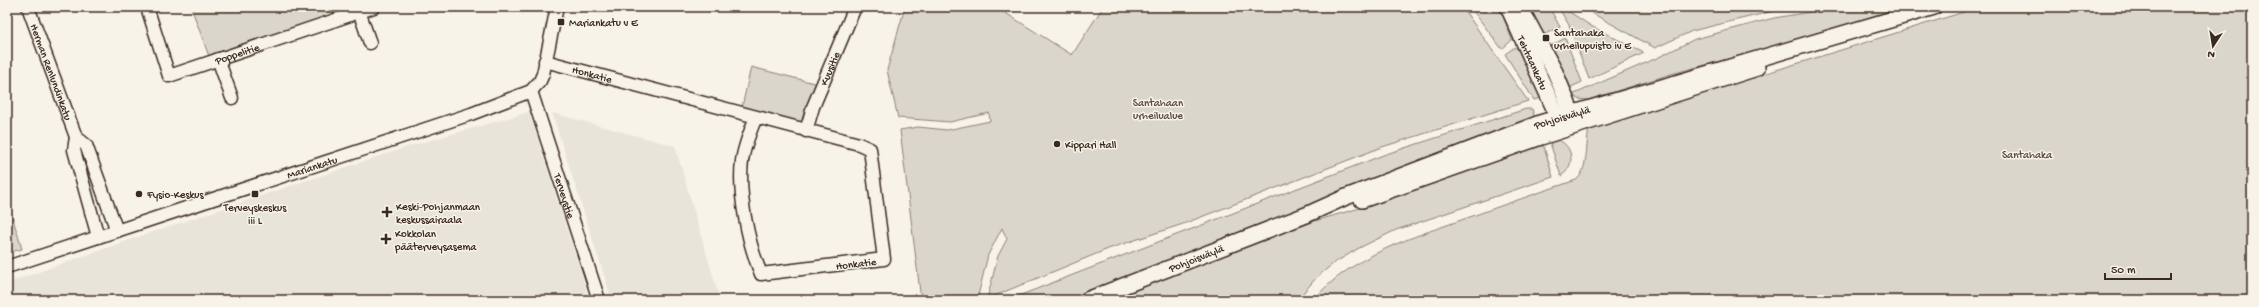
<svg xmlns="http://www.w3.org/2000/svg" width="2259" height="307" font-family="'Gochi Hand',sans-serif">
<rect width="100%" height="100%" fill="#f7f3e8"/>
<filter id="ink" filterUnits="userSpaceOnUse"><feTurbulence type="fractalNoise" baseFrequency=".025" numOctaves="2"/><feDisplacementMap in="SourceGraphic" scale="8" xChannelSelector="R" yChannelSelector="G"/><feConvolveMatrix kernelMatrix="1 2 1 2 8 2 1 2 1" color-interpolation-filters="sRGB"/></filter>
<g filter="url(#ink)">
<g fill="#e9e4d9">
<path d="M529 112 590 300H7V283L129 240 410 146Z"/>
<path d="M552 113 675 146 720 300H612Z"/>
</g>
<g fill="#dbd6cb" stroke="#8b8074">
<path d="M191 7H362L210 59Z"/>
<path d="M905 7H996L1072 55 1103 7H1462L1528 101 1382 147 1183 224 1108 249 987 299 998 256 1007 239 1002 228 988 255 977 300H921L900 130 918 127 947 130 990 121 989 113 950 122 898 118 887 70Z"/>
<path d="M1470 7H1500L1512 40 1502 49Z"/>
<path d="M1527 7H1549L1560 27 1543 35Z"/>
<path d="M1558 7H1562L1591 26 1644 53 1589 79 1569 25Z"/>
<path d="M1581 7H1790L1692 31 1655 48Z"/>
<path d="M1840 7H1903L1773 47 1671 74 1588 100 1578 99 1572 95 1657 58 1695 39 1774 18Z"/>
<path d="M1980 7H2252V300H1313C1354 254 1411 238 1467 218 1503 205 1540 192 1576 180 1588 172 1586 143 1589 128Z"/>
<path d="M1565 38 1582 82 1567 89 1549 47Z"/>
<path d="M1515 47 1521 52 1545 97 1534 100 1505 54Z"/>
<path d="M751 67 818 84 804 123 742 107Z"/>
<path d="M1526 109H1532L1535 119 1067 300H1008L1386 154Z"/>
<path d="M1555 139C1574 144 1576 166 1561 176L1549 140Z"/>
<path d="M1543 144 1553 177 1396 230 1359 248 1334 263 1317 277 1297 300H1106L1315 221 1377 203Z"/>
<path d="M7 199 22 249 7 253Z"/>
</g>
<g fill="none" stroke-linecap="round" stroke-linejoin="round">
<g stroke="#3b2a1e" stroke-width="15">
<g id="minor">
<path id="s1" d="M28 7 76 137 86 145 117 231"/>
<path id="s2" d="M147 7 169 76 374 7"/>
<path d="M359 11 370 43"/>
<path d="M218 59 232 98"/>
<path id="s3" d="M545 61 859 144 870 149 884 259 761 274C748 243 738 194 742 161 744 146 750 132 756 117"/>
<path id="s4" d="M531 91 599 300"/>
<path id="s5" d="M806 131 813 107 855 7"/>
<path d="M76 137 74 150 98 237"/>
<path id="s6" d="M7 267 471 114 531 91 540 81 543 74 557 7"/>
</g>
</g>
<g stroke="#3b2a1e" stroke-width="18">
<g id="major">
<path id="s7" d="M1508 7 1562 126"/>
<path d="M1520 7 1555 72 1575 121"/>
<path d="M1362 200 1541 137 1757 68"/>
<path id="s8" d="M1087 300 1306 215 1346 197 1540 123 1934 7"/>
</g>
</g>
<use href="#minor" stroke="#f7f3e8" stroke-width="12"/>
<use href="#major" stroke="#f7f3e8" stroke-width="15"/>
</g>
</g>
<g fill="#3b2a1e" stroke="#f7f3e8" stroke-width="1.5">
<rect x="557" y="18" width="8" height="8" rx="2"/>
<rect x="1542" y="34" width="8" height="8" rx="2"/>
<circle cx="1057" cy="144" r="4"/>
<circle cx="139" cy="194" r="4"/>
<rect x="251" y="190" width="8" height="8" rx="2"/>
<path d="M385 206h4v4h4v4h-4v4h-4v-4h-4v-4h4z"/>
<path d="M384 233h4v4h4v4h-4v4h-4v-4h-4v-4h4z"/>
</g>
<g text-anchor="middle" stroke-width="3" stroke-linejoin="round" paint-order="stroke">
<g font-size="11" fill="#3b2a1e" stroke="#f7f3e8" text-anchor="start">
<text x="569" y="26">Mariankatu v E</text>
<text x="1554" y="36">Santahaka<tspan x="1554" dy="13">urheilupuisto iv E</tspan></text>
<text x="1065" y="148">Kippari Hall</text>
<text x="147" y="198">Fysio-Keskus</text>
<text x="396" y="210">Keski-Pohjanmaan<tspan x="396" dy="13">keskussairaala</tspan></text>
<text x="255" y="211" text-anchor="middle">Terveyskeskus<tspan x="255" dy="13">iii L</tspan></text>
<text x="395" y="237">Kokkolan<tspan x="395" dy="13">pääterveysasema</tspan></text>
</g>
<g font-size="11" fill="#3b2a1e" stroke="#f7f3e8">
<text dy="4" stroke="none"><textPath href="#s2" startOffset="144">Poppelitie</textPath></text>
<text dy="4" stroke="none"><textPath href="#s7" startOffset="61">Tehtaankatu</textPath></text>
<text dy="4" stroke="none"><textPath href="#s5" startOffset="67">Kuusitie</textPath></text>
<text dy="4" stroke="none"><textPath href="#s1" startOffset="69">Herman Renlundinkatu</textPath></text>
<text dy="4" stroke="none"><textPath href="#s3" startOffset="49">Honkatie</textPath></text>
<text dy="4" stroke="none"><textPath href="#s8" startOffset="509">Pohjoisväylä</textPath></text>
<text dy="4" stroke="none"><textPath href="#s6" startOffset="321">Mariankatu</textPath></text>
<text dy="4" stroke="none"><textPath href="#s4" startOffset="110">Terveystie</textPath></text>
<text dy="4" stroke="none"><textPath href="#s8" startOffset="117">Pohjoisväylä</textPath></text>
<text transform="translate(856 263) rotate(-7)" y="4">Honkatie</text>
</g>
<g font-size="11" fill="#5b4c41" stroke="#f7f3e8">
<text x="1158" y="106">Santahaan<tspan x="1158" dy="13">urheilualue</tspan></text>
<text x="2027" y="158">Santahaka</text>
</g>
</g>
<rect width="2259" height="307" fill="none" stroke="#f7f3e8" stroke-width="24"/>
<rect x="12" y="12" width="2235" height="283" fill="none" stroke="#3b2a1e" stroke-width="1.5" filter="url(#ink)"/>
<g transform="translate(2213 46) rotate(192)" stroke="#f7f3e8" stroke-width="3" paint-order="stroke">
<path d="M0-3L7 15L0 10L-7 15Z" fill="#3b2a1e"/>
<text y="-6" font-size="11" font-weight="bold" text-anchor="middle" fill="#3b2a1e">N</text>
</g>
<path d="M2105 273v6h66v-6" fill="none" stroke="#3b2a1e" stroke-width="2"/>
<text x="2111" y="273" font-size="12" fill="#3b2a1e" stroke="#f7f3e8" stroke-width="3" paint-order="stroke">50 m</text>
</svg>
